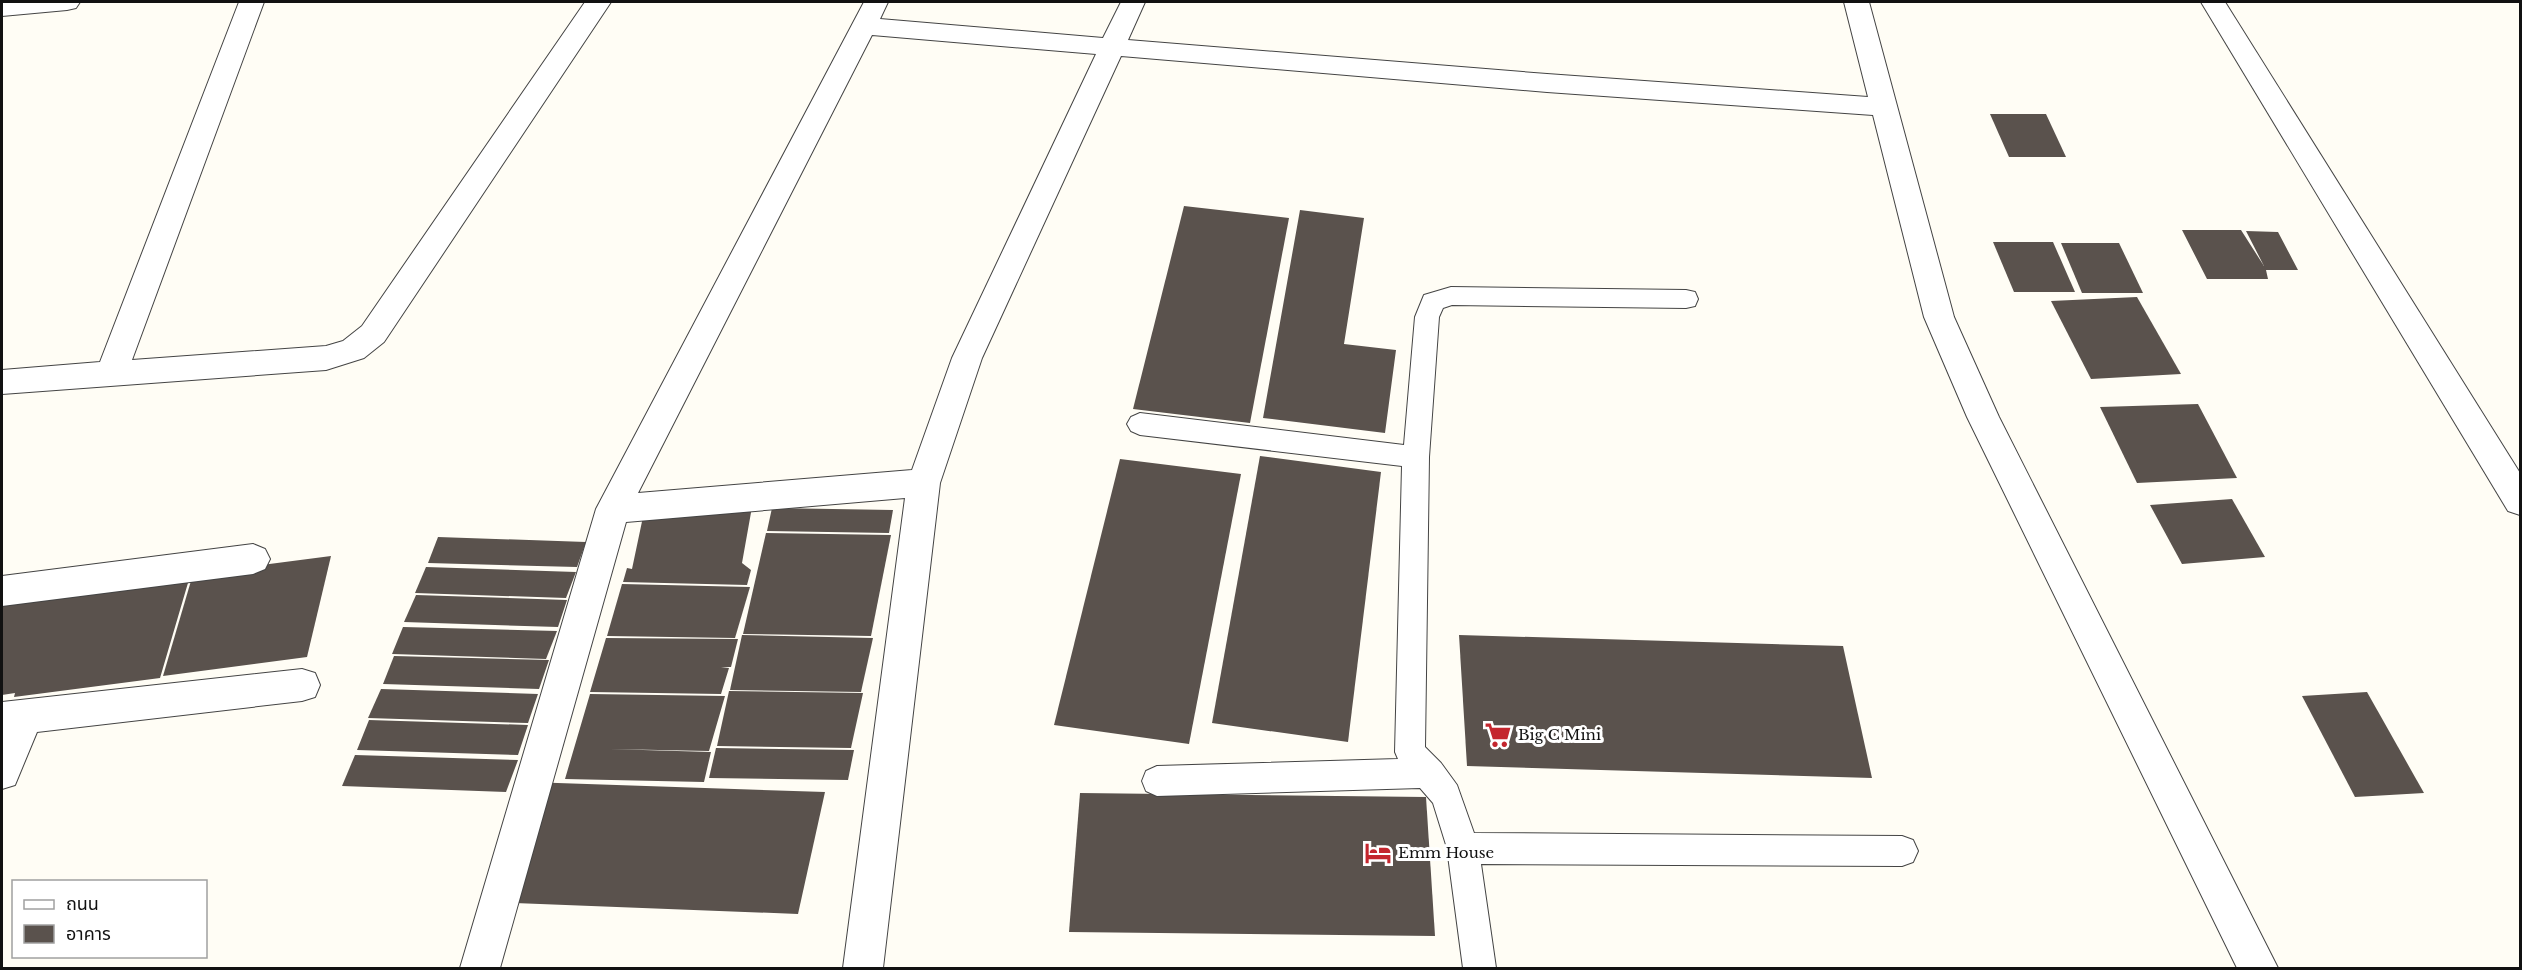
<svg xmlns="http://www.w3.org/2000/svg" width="2522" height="970" font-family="'Libre Baskerville','Noto Sans Thai',serif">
<rect width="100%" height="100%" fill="#fffdf5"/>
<g fill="#5a524d">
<path d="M1990 114H2046L2066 157H2009Z"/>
<path d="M1184 206 1289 218 1250 423 1133 409Z"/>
<path d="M1300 210 1364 218 1344 344 1396 350 1385 433 1263 418Z"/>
<path d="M2182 230H2241L2264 266 2246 231 2278 232 2298 270H2266L2268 279H2207Z"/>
<path d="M1993 242H2053L2075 292H2014Z"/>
<path d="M2061 243H2119L2143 293H2082Z"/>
<path d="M2137 297 2181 374 2091 379 2051 301Z"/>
<path d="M2198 404 2237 478 2137 483 2100 407Z"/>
<path d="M1260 456 1381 472 1348 742 1212 723Z"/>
<path d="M1120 459 1241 474 1189 744 1054 725Z"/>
<path d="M2232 499 2265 557 2182 564 2150 505Z"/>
<path d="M752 507 742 563 751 570 747 585 623 582 627 568 632 569 644 512Z"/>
<path d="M772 508 893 510 889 533 767 531Z"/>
<path d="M766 533 891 535 871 636 743 634Z"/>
<path d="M438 537 586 542 577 567 428 563Z"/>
<path d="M331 556 307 657 163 676 193 574Z"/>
<path d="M426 567 576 572 566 598 415 593Z"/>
<path d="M190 576 160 678 14 697 15 693 2 695V596Z"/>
<path d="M622 584 750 587 735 638 607 636Z"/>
<path d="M416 595 567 600 558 627 404 622Z"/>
<path d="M403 627 557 631 546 659 392 654Z"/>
<path d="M742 635 873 638 861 692 730 690Z"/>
<path d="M1459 635 1843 646 1872 778 1467 766Z"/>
<path d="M606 638 738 639 731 667H721L729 668 721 694 590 692Z"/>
<path d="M394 656 549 660 539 689 383 684Z"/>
<path d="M381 689 538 694 528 723 368 718Z"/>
<path d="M729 691 863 693 851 748 717 746Z"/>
<path d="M2367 692 2424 793 2355 797 2302 696Z"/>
<path d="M590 694 725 696 709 751 609 749 711 752 704 782 565 779Z"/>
<path d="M369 720 528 725 518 755 357 750Z"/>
<path d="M716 748 854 750 848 780 709 778Z"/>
<path d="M355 755 518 760 506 792 342 786Z"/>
<path d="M528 782 825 792 798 914 486 902Z"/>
<path d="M1080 793 1426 797 1435 936 1069 932Z"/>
</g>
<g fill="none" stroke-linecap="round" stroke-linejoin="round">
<g stroke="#444" stroke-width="2">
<path id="service" d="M1451 287 1686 290 1695 292 1698 299 1695 306 1686 308 1452 305 1443 308 1439 317 1429 457 1425 747 1441 763 1457 785 1474 833 1902 836 1913 840 1918 851 1913 862 1902 866 1481 864 1496 968H1463L1447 848 1433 803 1420 788 1157 796 1146 791 1142 781 1146 771 1157 766 1398 759 1395 752 1402 466 1140 435 1131 431 1127 424 1131 417 1140 413 1404 445 1415 317 1424 295Z"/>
</g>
<g stroke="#444" stroke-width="2">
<g id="minor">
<path d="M2 2H80L76 8 67 10 2 16Z"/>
<path d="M239 2H264L132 360 326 346 343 341 362 326 585 2H611L384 342 364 358 326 370 2 394V370L100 362Z"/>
<path d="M864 2H888L880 19 1103 38 1121 2H1145L1128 40 1547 74 1868 97 1844 2H1869L1954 317 1999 417 2278 968H2237L1967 417 1924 317 1873 115 1547 92 1121 56 982 358 940 483 883 968H843L905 498 626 522 500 968H460L596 509ZM872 35 1096 54 952 358 912 470 638 493Z"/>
<path d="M2201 2H2225L2520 473V515L2508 511Z"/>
<path d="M253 544 265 549 270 559 265 569 253 574 2 606V576Z"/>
<path d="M302 669 315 673 320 685 315 697 302 701 37 732 15 785 2 789V702Z"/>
</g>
</g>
<use href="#service" fill="#fff" fill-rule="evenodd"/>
<use href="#minor" fill="#fff" fill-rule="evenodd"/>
</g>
<defs>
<g id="supermarket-bare" transform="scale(2.07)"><path d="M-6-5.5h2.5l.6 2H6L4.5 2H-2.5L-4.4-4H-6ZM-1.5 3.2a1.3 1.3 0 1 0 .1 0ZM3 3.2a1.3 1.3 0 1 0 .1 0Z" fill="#c4262e" stroke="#fff" stroke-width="2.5" paint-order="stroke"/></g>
<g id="hotel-bare" transform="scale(2.07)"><path d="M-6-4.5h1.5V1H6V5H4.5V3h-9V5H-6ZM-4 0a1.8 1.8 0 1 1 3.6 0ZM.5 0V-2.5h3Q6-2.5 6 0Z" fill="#c4262e" stroke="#fff" stroke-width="2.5" paint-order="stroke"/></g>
</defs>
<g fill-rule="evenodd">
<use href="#supermarket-bare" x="1498" y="735"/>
<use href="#hotel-bare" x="1378" y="853"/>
</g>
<g text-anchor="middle" stroke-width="6" stroke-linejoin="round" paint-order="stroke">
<g font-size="15" fill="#111" stroke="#fff" text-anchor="start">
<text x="1518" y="740">Big C Mini</text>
<text x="1398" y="858">Emm House</text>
</g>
</g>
<rect width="2522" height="970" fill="none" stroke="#111111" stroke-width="6"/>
<rect x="12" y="880" width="195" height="78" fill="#ffffff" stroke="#a0a0a0" stroke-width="1.5"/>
<rect x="24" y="900" width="30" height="9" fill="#ffffff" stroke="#a0a0a0" stroke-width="1.5"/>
<text x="66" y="910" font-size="18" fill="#111111">ถนน</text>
<rect x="24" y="925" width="30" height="18" fill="#5a524d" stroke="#a0a0a0" stroke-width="1.5"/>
<text x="66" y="940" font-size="18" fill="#111111">อาคาร</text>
</svg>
